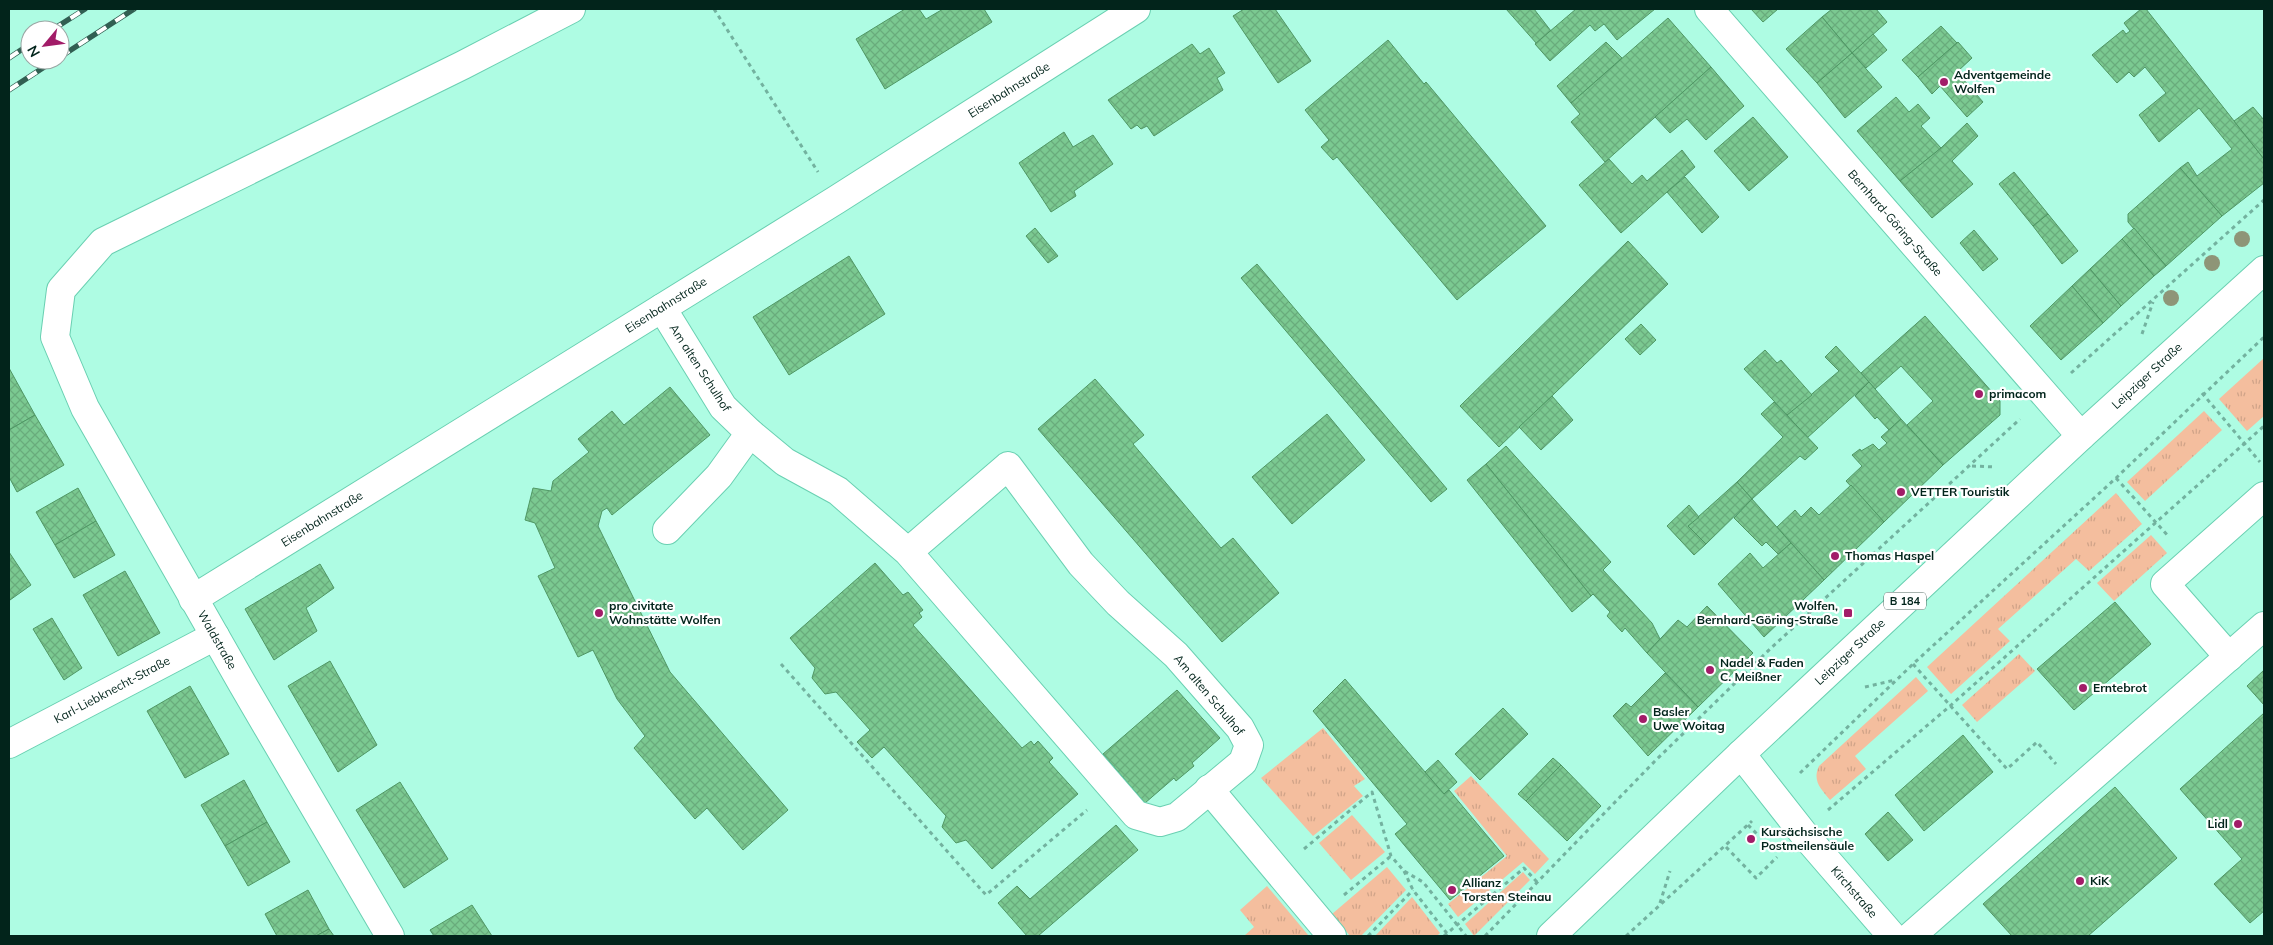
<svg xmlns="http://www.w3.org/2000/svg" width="2273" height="945" font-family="Mulish,sans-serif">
<defs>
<pattern id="grass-tufts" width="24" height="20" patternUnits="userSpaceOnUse" patternTransform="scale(1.25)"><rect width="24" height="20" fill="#f4be9e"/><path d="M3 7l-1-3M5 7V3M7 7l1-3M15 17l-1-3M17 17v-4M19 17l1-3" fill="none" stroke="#d0a388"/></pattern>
<pattern id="building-cross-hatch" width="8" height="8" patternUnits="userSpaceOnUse" patternTransform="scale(1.25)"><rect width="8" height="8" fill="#7bc991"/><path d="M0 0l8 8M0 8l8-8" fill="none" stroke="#69ac7c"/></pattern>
</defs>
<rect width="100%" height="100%" fill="#aefce3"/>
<g fill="url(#grass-tufts)">
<path d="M2264 358V416L2247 431 2219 399Z"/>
<path d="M2204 411 2222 430 2145 501 2127 482Z"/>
<path d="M2116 493 2142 524 2089 571 2076 559 1998 629 2010 641 1951 694 1927 667Z"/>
<path d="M2151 535 2167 553 2114 601 2097 583Z"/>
<path d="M2019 654 2035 671 1977 722 1962 705Z"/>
<path d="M1916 677 1928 691 1855 756 1866 769 1830 800C1821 789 1812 781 1819 766Z"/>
<path d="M1323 728 1365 779 1354 786 1363 796 1313 836 1261 778Z"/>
<path d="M1471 776 1549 859 1535 874 1523 862 1458 917 1448 904 1507 856 1454 791Z"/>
<path d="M1352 815 1385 852 1351 880 1319 843Z"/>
<path d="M1387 867 1406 890 1361 936H1350L1332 914Z"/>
<path d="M1523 872 1530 880 1474 936 1465 924Z"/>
<path d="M1267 886 1309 936H1244L1254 927 1240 910Z"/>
<path d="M1412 897 1440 933 1437 936H1375Z"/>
</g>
<g fill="url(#building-cross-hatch)" stroke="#4f9764">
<path d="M905 9H919L926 19 943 9H984L992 22 885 89 856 39Z"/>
<path d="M1244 9H1275L1311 61 1278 83 1233 16Z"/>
<path d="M1506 9H1534L1551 31 1537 44Z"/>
<path d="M1576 9H1655L1617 40 1604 24 1595 31 1590 25 1550 61 1535 44Z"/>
<path d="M1751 9H1778L1763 22Z"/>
<path d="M1832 9H1876L1887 22 1852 53 1822 17Z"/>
<path d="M2141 9H2146L2264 159V183L2222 216 2180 168 2188 162 2197 176 2232 149 2199 108 2159 142 2139 115 2166 93 2145 67 2134 77 2129 72 2117 83 2092 55 2123 30 2126 34 2130 31 2124 23Z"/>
<path d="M1822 17 1852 53 1817 83 1786 49Z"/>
<path d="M1668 18 1711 67 1605 162 1571 122 1580 114 1571 103Z"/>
<path d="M1941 26 1957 43 1918 77 1902 60Z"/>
<path d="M1873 34 1887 50 1866 68 1852 53Z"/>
<path d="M1388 40 1424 84 1426 82 1546 226 1457 300 1337 157 1333 160 1321 147 1329 140 1305 110Z"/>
<path d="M1606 42 1622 58 1571 103 1557 86Z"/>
<path d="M1958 42 1972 58 1957 72 1983 102 1967 117 1940 86 1932 94 1918 77Z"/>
<path d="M1192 44 1200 54 1209 48 1225 73 1217 78 1223 90 1154 136 1147 126 1141 129 1137 125 1131 129 1108 100Z"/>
<path d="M1852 53 1882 87 1845 118 1817 83Z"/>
<path d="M1711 67 1744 106 1706 140 1687 119 1670 133 1655 117Z"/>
<path d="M1896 97 1909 112 1918 104 1930 118 1921 126 1941 148 1900 181 1857 131Z"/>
<path d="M2253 107 2264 120V159L2234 121Z"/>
<path d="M1753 117 1788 157 1749 191 1714 151Z"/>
<path d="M1967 123 1978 136 1952 161 1973 184 1932 218 1900 181 1941 148Z"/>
<path d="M1064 132 1073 147 1093 135 1113 164 1074 191 1076 196 1051 212 1019 163Z"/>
<path d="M1682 150 1695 167 1621 233 1579 185 1609 159 1632 184 1642 175 1647 181Z"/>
<path d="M2180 168 2222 216 2166 266 2128 222V214Z"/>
<path d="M2014 172 2048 214 2033 226 1999 184Z"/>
<path d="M1685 177 1719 217 1702 233 1667 192Z"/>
<path d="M2048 214 2078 251 2062 264 2033 226Z"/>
<path d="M1035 228 1058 256 1048 263 1026 236Z"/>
<path d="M2134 228 2166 266 2154 276 2122 239Z"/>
<path d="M1974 230 1998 259 1983 271 1960 243Z"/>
<path d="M2122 239 2154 276 2121 306 2090 269Z"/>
<path d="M1628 241 1668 284 1499 447 1460 406Z"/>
<path d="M849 256 885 314 789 375 753 317Z"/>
<path d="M1257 264 1447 489 1431 502 1241 278Z"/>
<path d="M2090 269 2121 306 2103 323 2072 286Z"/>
<path d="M2072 286 2103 323 2061 360 2030 326Z"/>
<path d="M1925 316 2000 401V415L1943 465 1907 425 1933 401 1901 366 1875 389 1861 373Z"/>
<path d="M1641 324 1656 340 1640 355 1625 339Z"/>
<path d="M1836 346 1869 382 1807 438 1787 415 1839 371 1825 357Z"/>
<path d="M1765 350 1777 363 1781 360 1812 395 1787 415 1744 369Z"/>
<path d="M9 368 35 415 9 430Z"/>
<path d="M1095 379 1144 435 1133 444 1221 548 1233 538 1279 593 1222 642 1038 429Z"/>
<path d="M1869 382 1901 419 1889 430 1877 417 1875 419 1855 396Z"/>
<path d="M670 387 710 435 612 515 607 508 602 511 598 526 670 672 788 810 743 850 707 808 695 819 634 748 645 736 617 699 593 650 578 657 538 576 555 568 535 523 525 520 533 488 551 491 553 481 589 452 578 439 612 411 624 425Z"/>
<path d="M1552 396 1573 420 1541 450 1519 427Z"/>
<path d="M1774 402 1818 448 1805 460 1800 456 1752 499 1737 482 1783 437 1761 414Z"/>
<path d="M1327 414 1365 460 1292 524 1252 477Z"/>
<path d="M35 415 64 465 17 492 9 477V430Z"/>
<path d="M1901 419 1943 465 1884 522 1846 481 1862 466 1852 455 1860 449 1861 451 1873 444 1879 450 1887 443 1881 437Z"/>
<path d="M1506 446 1611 562 1603 570 1652 623 1660 639 1647 653 1625 628 1622 632 1607 616 1610 612 1593 594 1591 596 1486 464Z"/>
<path d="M1486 464 1591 596 1572 612 1467 480Z"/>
<path d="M1737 482 1752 499 1706 544 1688 526Z"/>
<path d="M1851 485 1884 522 1824 580 1777 527 1795 510 1801 517 1811 507 1819 515Z"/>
<path d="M78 488 96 521 55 545 36 512Z"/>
<path d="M1752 499 1791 543 1778 554 1766 542 1762 546 1734 518Z"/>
<path d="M1689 505 1699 517 1688 526 1706 544 1694 555 1667 526Z"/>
<path d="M96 521 115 555 74 578 55 545Z"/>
<path d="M1791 543 1824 580 1764 637 1718 584 1750 553 1763 568Z"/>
<path d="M9 552 31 585 10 600 9 598Z"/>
<path d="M875 563 903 595 908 592 923 610 919 613 922 617 913 625 1022 748 1031 741 1034 745 1038 741 1053 758 1049 762 1078 794 992 869 966 840 956 843 942 827 946 816 884 747 872 758 857 742 870 730 836 692 825 694 812 678 815 668 790 638Z"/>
<path d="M320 564 334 588 306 608 317 631 274 660 245 609Z"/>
<path d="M125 571 160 633 118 656 83 595Z"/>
<path d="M2115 602 2151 644 2074 710 2037 669Z"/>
<path d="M1707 606 1753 653 1698 707 1647 653 1678 620 1687 627Z"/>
<path d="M52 618 82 668 64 680 33 629Z"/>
<path d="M330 661 377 745 338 772 288 686Z"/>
<path d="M2264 670V705L2247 686Z"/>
<path d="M1665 673 1698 707 1648 756 1613 716 1626 703 1631 707Z"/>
<path d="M1345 679 1444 794 1449 790 1504 856 1450 900 1395 834 1407 824 1313 711Z"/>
<path d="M190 686 229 754 185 778 147 711Z"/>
<path d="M1177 690 1220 738 1192 763 1194 766 1176 781 1174 778 1145 803 1103 754Z"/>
<path d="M1503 708 1528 734 1480 780 1455 754Z"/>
<path d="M2264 713V911L2250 923 2214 884 2242 859 2180 789Z"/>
<path d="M1963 735 1993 772 1924 831 1895 795Z"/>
<path d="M1553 758 1561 765 1526 801 1518 794Z"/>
<path d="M1438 760 1457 782 1444 794 1425 772Z"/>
<path d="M1561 765 1601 806 1567 841 1526 801Z"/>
<path d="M244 780 267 822 225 846 201 805Z"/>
<path d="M400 782 448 859 404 888 356 810Z"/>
<path d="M2115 787 2177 858 2088 936H2012L1983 904Z"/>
<path d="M1888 812 1913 840 1888 861 1865 834Z"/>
<path d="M267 822 290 862 248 886 225 846Z"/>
<path d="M1116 825 1138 850 1038 936H1027L998 903 1017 886 1030 899Z"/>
<path d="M308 890 329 929 316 936H277L265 914Z"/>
<path d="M472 905 492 936H434L430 930Z"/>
<path d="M329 929 334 936H316Z"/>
</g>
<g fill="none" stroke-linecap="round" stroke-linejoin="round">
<g stroke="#6ad0b2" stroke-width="30">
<g id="minor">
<path d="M1709 9 2081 436"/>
<path d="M662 308 723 407 750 433 785 462 838 491 908 552 1136 815 1160 822 1177 817 1243 762 1249 745 1240 728 1176 655 1118 603 1081 564 1008 466 908 552"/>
<path d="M667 530 719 476 750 433"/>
<path d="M193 599 836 200 1136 9"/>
<path d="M2229 657 2165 584 2264 496"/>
<path d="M9 744 215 636"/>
<path d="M1741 754 1803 833 1892 936"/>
<path d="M1209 789 1332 936"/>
<path d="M390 936 243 685 85 408 55 337 61 290 103 242 463 65 571 9"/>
<path d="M1911 936 2264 626"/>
</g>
</g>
<g stroke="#6ad0b2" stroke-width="30">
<path id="major" d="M1551 936 1741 754 2081 436 2264 270"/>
</g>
<g stroke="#73b29f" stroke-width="3" stroke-dasharray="4 4" stroke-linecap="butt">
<path d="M714 9 818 172"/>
<path d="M2142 334 2153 302"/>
<path d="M2071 373 2264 200"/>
<path d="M2202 393 2260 462"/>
<path d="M1972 466 1995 467"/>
<path d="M2116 478 2169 537"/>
<path d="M781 664 986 895 1087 810"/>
<path d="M1913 664 2007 769 2037 742 2056 764"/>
<path d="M1865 687 1895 680"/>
<path d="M1800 773 1913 664 2116 478 2264 337"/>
<path d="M1828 810 1950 706 2264 426"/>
<path d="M1748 825 1758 835"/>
<path d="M1726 847 1756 878 1777 857"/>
<path d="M1304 849 1372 792 1391 856 1404 871 1423 882 1466 936"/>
<path d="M1404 871 1413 890 1449 936"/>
<path d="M1344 895 1391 856"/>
<path d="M1660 903 1670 871"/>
<path d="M1368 936 1413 890"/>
<path d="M1444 936 1524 868 1537 882"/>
<path d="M1485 936 1655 761 1770 649 2020 419"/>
<path d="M1626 936 1752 821"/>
</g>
<use href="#minor" stroke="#fff" stroke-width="28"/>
<use href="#major" stroke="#fff" stroke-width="28"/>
<g stroke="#315f52" stroke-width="5.5">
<g id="rail">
<path d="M52 30 85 9"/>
<path d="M60 57 134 9"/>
<path d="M9 58 30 44"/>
<path d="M9 90 55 60"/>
</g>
</g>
<use href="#rail" stroke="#fff" stroke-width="4" stroke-dasharray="11" stroke-linecap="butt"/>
</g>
<g fill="#8e9577">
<circle cx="2242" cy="239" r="8"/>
<circle cx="2212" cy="263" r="8"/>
<circle cx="2171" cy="298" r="8"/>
</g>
<g fill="#a21c68" stroke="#fff" stroke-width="2">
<circle cx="1944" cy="82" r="5"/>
<circle cx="1979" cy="394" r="5"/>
<circle cx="1901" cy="492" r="5"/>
<circle cx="1835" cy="556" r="5"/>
<circle cx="599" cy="613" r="5"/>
<rect x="1843" y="608" width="10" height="10" rx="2.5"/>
<circle cx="1710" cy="670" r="5"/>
<circle cx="2083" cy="688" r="5"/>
<circle cx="1643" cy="719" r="5"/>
<circle cx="2238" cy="824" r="5"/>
<circle cx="1751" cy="839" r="5"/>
<circle cx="2080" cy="881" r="5"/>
<circle cx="1452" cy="890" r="5"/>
</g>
<g text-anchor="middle" stroke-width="4.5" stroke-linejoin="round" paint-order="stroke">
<rect fill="#fff" stroke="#4e665f" stroke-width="1" x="1884" y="592.5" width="42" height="17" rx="4"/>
<g font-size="11" font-weight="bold" fill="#02241b">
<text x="1905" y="605">B 184</text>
</g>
<g font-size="12" font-weight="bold" fill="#02241b" stroke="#fff" text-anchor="start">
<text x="1954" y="79">Adventgemeinde<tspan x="1954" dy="14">Wolfen</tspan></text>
<text x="1989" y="398">primacom</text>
<text x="1911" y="496">VETTER Touristik</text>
<text x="1845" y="560">Thomas Haspel</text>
<text x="609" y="610">pro civitate<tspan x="609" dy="14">Wohnstätte Wolfen</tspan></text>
<text x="1838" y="610" text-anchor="end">Wolfen,<tspan x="1838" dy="14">Bernhard-Göring-Straße</tspan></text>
<text x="1720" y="667">Nadel &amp; Faden<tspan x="1720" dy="14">C. Meißner</tspan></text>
<text x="2093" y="692">Erntebrot</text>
<text x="1653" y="716">Basler<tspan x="1653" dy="14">Uwe Woitag</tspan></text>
<text x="2228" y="828" text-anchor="end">Lidl</text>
<text x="1761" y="836">Kursächsische<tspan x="1761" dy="14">Postmeilensäule</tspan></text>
<text x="2090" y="885">KiK</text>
<text x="1462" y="887">Allianz<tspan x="1462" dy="14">Torsten Steinau</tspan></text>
</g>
<g font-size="12" fill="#02241b" stroke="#fff">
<text transform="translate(1009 90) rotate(-32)" y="4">Eisenbahnstraße</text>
<text transform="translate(1895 223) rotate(49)" y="4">Bernhard-Göring-Straße</text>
<text transform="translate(666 305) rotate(-32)" y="4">Eisenbahnstraße</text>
<text transform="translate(700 368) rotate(57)" y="4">Am alten Schulhof</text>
<text transform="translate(2147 376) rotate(-43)" y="4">Leipziger Straße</text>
<text transform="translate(322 519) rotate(-32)" y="4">Eisenbahnstraße</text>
<text transform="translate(217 640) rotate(60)" y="4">Waldstraße</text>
<text transform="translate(1850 652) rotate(-43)" y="4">Leipziger Straße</text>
<text transform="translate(112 690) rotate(-28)" y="4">Karl-Liebknecht-Straße</text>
<text transform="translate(1209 695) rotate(50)" y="4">Am alten Schulhof</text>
<text transform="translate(1854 892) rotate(49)" y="4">Kirchstraße</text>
</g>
</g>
<rect width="2273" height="945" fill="none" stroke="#02241b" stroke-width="20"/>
<g transform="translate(45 45) rotate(241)"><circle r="24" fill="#ffffff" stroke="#9aa7a4"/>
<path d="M0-4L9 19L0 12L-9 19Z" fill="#a21c68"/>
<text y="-8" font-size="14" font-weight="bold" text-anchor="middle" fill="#02241b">N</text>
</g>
</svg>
